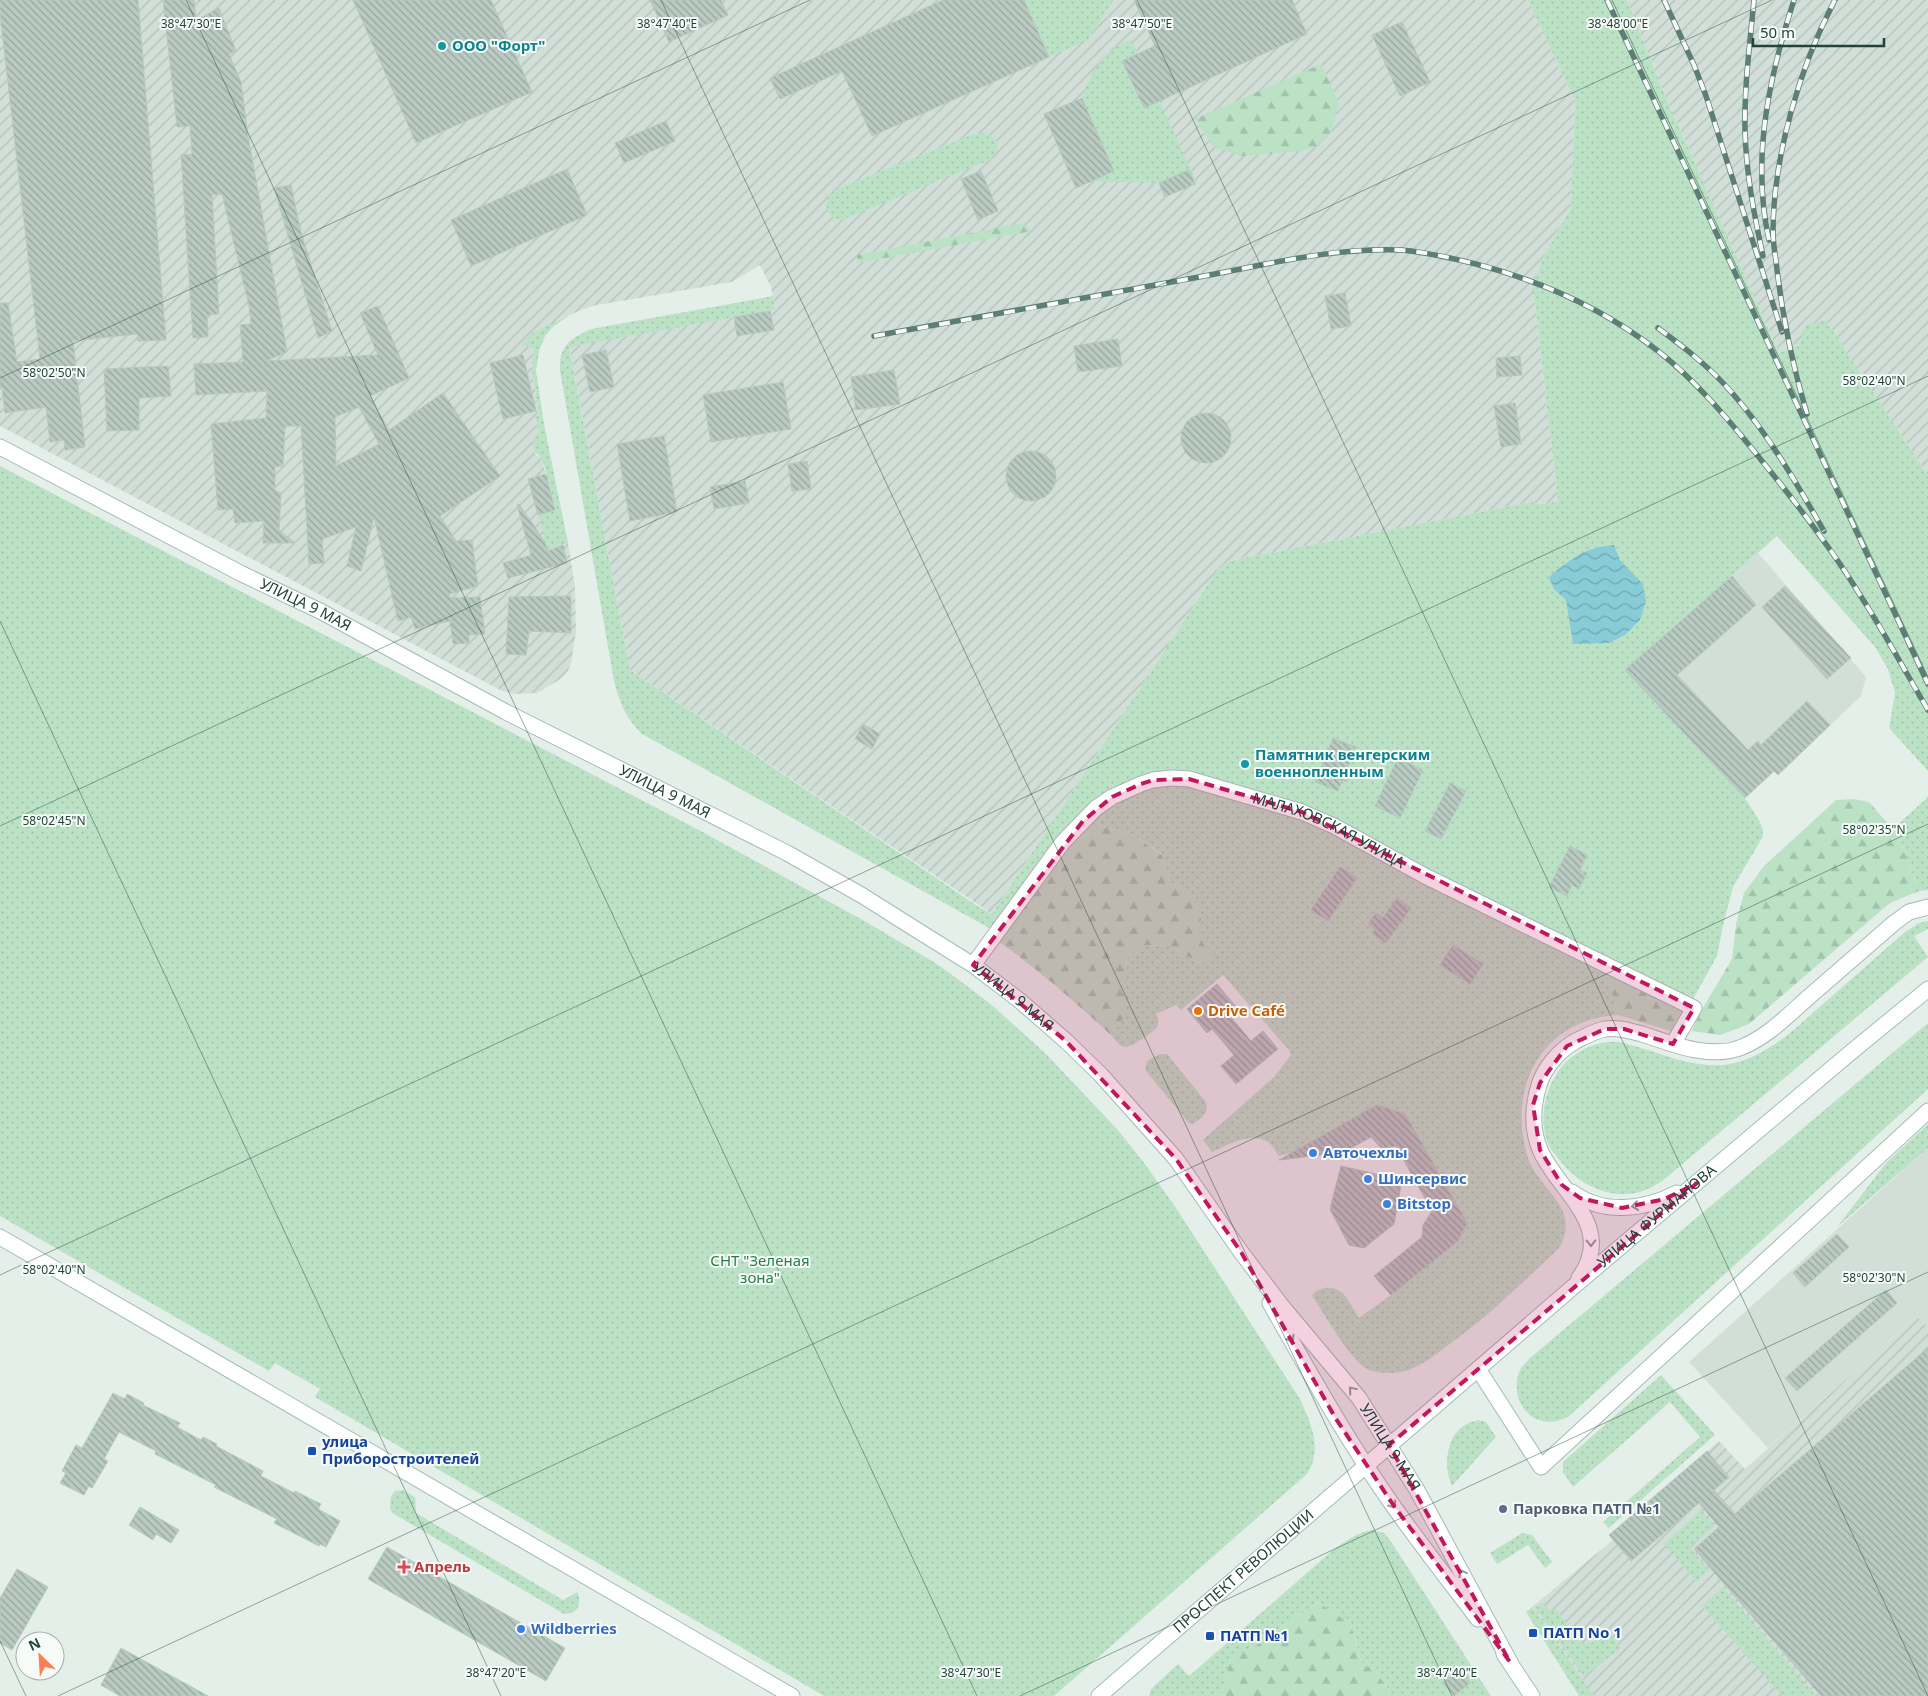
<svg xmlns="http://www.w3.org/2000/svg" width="1928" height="1696" font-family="'Noto Sans',sans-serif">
<defs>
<pattern id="industrial-furrows" width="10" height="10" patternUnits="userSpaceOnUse" patternTransform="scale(1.25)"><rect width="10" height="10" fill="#d2dfd9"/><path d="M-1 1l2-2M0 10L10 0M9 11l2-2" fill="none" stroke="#b4c1bb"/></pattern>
<pattern id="green-dots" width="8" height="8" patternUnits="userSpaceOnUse" patternTransform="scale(1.25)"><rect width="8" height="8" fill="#bce2c6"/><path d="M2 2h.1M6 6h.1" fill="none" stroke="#a1c3ab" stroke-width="1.8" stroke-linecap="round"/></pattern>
<pattern id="forest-firs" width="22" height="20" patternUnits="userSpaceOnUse" patternTransform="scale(1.25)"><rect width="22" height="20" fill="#bce2c6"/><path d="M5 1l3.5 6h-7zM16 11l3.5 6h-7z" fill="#a1c3ab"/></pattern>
<pattern id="water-waves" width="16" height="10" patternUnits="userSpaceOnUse" patternTransform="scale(1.25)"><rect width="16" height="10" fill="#88ccd8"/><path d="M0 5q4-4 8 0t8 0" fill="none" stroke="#6fa7b0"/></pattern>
<pattern id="building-back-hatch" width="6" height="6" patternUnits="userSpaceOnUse" patternTransform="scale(1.25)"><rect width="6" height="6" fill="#b9cac3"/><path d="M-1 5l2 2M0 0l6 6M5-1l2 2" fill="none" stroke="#96a69f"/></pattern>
</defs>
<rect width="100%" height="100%" fill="#e5efea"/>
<g fill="#d2dfd9">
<path d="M1758 553 1866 677 1861 696 1778 775 1774 772 1745 798 1625 670Z"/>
<path d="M1928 1148V1328L1917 1316 1768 1448 1689 1362Z"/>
</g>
<g fill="url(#industrial-furrows)">
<path d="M0 0H1528L1575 101 1571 208 1543 258 1531 291 1535 304 1558 501 1543 504 1531 502 1229 561 1218 569 992 914 630 670 569 346 775 310 771 287 760 265 732 282 592 306 561 318 523 345 534 349 532 370 539 415 535 418 539 433 535 454 542 459 563 545 568 543 575 587 576 632 571 663 568 671 559 680 537 693 516 694 502 691 0 426Z"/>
<path d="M1627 0H1928V476L1826 320 1799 345 1779 353 1664 93Z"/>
<path d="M1917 1316 1928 1328V1696H1594L1532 1607 1613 1540 1609 1535 1719 1441 1745 1469Z"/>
</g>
<g fill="url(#green-dots)">
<path d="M1024 0H1112L1113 1 1088 40 1049 57Z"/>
<path d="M1528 0H1627L1664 93 1779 353 1799 345 1805 325 1826 320 1928 476V771L1889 728 1895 693 1888 669 1875 647 1777 536 1625 670 1745 798 1760 822 1763 831 1762 838 1733 887 1724 921 1717 956 1692 1001 1304 806 1191 776 1109 794 994 927 989 928 642 734C625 717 620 703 614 681L560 371C559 346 569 339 591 329L773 296 775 310 569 347 630 670 979 907 992 914 1218 569 1229 561 1531 502 1543 504 1558 501 1535 304 1531 291 1543 258 1571 208 1575 101Z"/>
<path d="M1131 39 1197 183 1165 197 1159 183 1090 181 1114 170 1082 98C1092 69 1103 52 1131 39Z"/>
<path d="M983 133C1000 137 1001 148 990 160L844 219C830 221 824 210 827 197L837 189 974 134Z"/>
<path d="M571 314 553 327 545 336 539 351 536 370 544 424 568 543 548 551 538 515 555 509C551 494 548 477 543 462 539 451 532 457 533 438L539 432 535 417 539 415 532 370 534 349 522 345 532 333Z"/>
<path d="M0 466 699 830 868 923 937 964 963 983 993 1006 1046 1054 1117 1129 1142 1160 1174 1205 1300 1399C1311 1423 1323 1450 1307 1474L1054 1696H824L315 1397 320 1389 275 1363 269 1371 0 1216Z"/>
<path d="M1172 784 1188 786 1298 816 1606 972 1618 1015C1543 1019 1507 1086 1527 1155 1537 1190 1583 1207 1559 1248 1523 1282 1488 1317 1447 1346 1434 1356 1421 1366 1405 1371 1393 1374 1378 1374 1367 1369 1351 1361 1324 1313 1312 1296 1315 1291 1319 1289 1325 1288 1345 1286 1350 1305 1359 1318L1391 1295 1458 1241 1467 1223 1405 1114 1377 1105 1294 1152 1279 1156C1275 1151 1272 1143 1266 1141 1250 1132 1227 1145 1212 1152L1203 1140 1274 1077 1291 1055 1289 1050 1223 975 1181 1010 1176 1005 1156 1014C1158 1018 1159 1021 1158 1025 1156 1031 1132 1047 1126 1047 1119 1047 1115 1039 1111 1035L1123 1019 1127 958 1141 945 1171 946 1201 964V926L1183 890 1170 882 1162 854 1132 834 1099 826 1071 845 1099 812 1142 788Z"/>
<path d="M1928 797V890L1919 891 1898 835 1893 829Z"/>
<path d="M1928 921V929L1914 936 1928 957 1661 1182C1655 1185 1647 1190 1640 1192 1608 1200 1577 1184 1558 1158 1555 1154 1551 1150 1549 1146 1537 1120 1545 1085 1564 1064 1577 1050 1599 1040 1619 1042 1626 1043 1634 1046 1641 1048 1667 1056 1694 1067 1722 1065 1747 1063 1771 1048 1790 1033L1905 932 1919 923Z"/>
<path d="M1928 1023V1089L1568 1417C1563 1419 1555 1422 1549 1422 1523 1421 1510 1393 1520 1370 1522 1366 1527 1362 1530 1358Z"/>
<path d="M1160 1054H1167L1206 1102C1209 1113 1202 1119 1192 1124L1189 1123 1145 1070 1147 1061Z"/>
<path d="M1928 1124V1148L1837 1227 1886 1163Z"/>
<path d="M1661 1375 1715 1435 1609 1528 1603 1522 1700 1437 1670 1402 1573 1487 1563 1472V1462Z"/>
<path d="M1479 1420 1486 1422 1496 1437 1452 1486C1441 1461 1448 1424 1479 1420Z"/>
<path d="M403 1490 415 1497 416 1513 563 1600 578 1592C581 1604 579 1614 564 1614L394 1514 390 1509 391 1496 395 1491Z"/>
<path d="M1701 1510 1715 1526 1690 1547 1709 1570 1696 1582 1664 1544Z"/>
<path d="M1372 1530 1384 1533 1390 1540 1491 1696H1392L1377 1672 1361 1662 1351 1624 1318 1602 1263 1641 1230 1661 1221 1696H1149L1151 1689 1178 1664 1189 1676 1333 1550C1346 1541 1356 1533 1372 1530Z"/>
<path d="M1522 1533 1532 1535 1552 1562 1545 1568 1528 1545 1497 1564 1490 1553Z"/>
<path d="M1723 1587 1816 1696H1782L1702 1606Z"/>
<path d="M1542 1603 1549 1610H1557L1581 1643 1594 1642 1609 1632 1621 1648 1584 1676 1535 1608Z"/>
<path d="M1532 1607 1594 1696H1579L1526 1612Z"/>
</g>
<g fill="url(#forest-firs)">
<path d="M1321 64 1339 103 1331 132 1318 145 1303 151 1242 156 1213 147 1195 119Z"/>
<path d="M1022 223 1032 231 858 263 857 255Z"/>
<path d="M1854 799 1869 802 1898 835 1919 891 1890 903 1749 1024 1720 1035 1692 1031 1701 1011 1732 959 1736 924 1744 893 1764 866 1836 800Z"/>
<path d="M1099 826 1132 834 1162 855 1170 882 1183 890 1200 905 1202 943 1215 955 1201 964 1171 946 1141 945 1127 958 1126 1000 1123 1019 1111 1035C1075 1002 1039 970 999 942L1071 845Z"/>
<path d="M1606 972 1684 1008 1671 1031 1618 1015Z"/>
<path d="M1318 1602 1351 1624 1361 1662 1377 1672 1392 1696H1221L1230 1661 1263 1641Z"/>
</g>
<path fill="url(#water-waves)" d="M1614 545 1620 560 1643 584 1646 601 1640 620 1625 635 1609 643 1573 644 1566 600 1554 589 1549 577C1571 559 1585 547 1614 545Z"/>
<g fill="url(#building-back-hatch)" stroke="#b6cac1" fill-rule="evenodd">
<path d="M0 0H138L166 340 138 341 137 334 73 341 85 447 65 450 64 440 50 442 46 407 5 413 2 388 0 389V303H8L17 362 40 359 0 14Z"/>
<path d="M163 0H194L196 20 219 8 236 51 229 54 241 82 248 136 287 352 266 361 378 355 360 313 378 306 409 378 370 396 389 430 443 393 500 476 440 516 456 541 472 540 478 586 449 594 450 598 480 597 485 634 469 635V643L453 644 450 621 415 629 411 617 398 621 374 517 361 571 347 566 356 527 322 539 324 563 309 564 301 426H285L283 466 275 467V490L281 493 279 530 295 543H263L264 521 235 523 233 509 218 510 211 424 266 418 267 391 196 395 194 364 243 362 240 325 251 324 249 306 222 194 212 195 219 314 207 315 208 337 193 338 181 155 192 154 190 126 177 127ZM359 407 379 444 336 466 335 417Z"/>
<path d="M353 0H491L532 92 416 143Z"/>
<path d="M650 0H721L728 15 669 42Z"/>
<path d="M943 0H1024L1049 57 872 136 842 71 780 99 770 78Z"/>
<path d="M1134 0H1292L1307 34 1144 108 1122 61 1155 46Z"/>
<path d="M1402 22 1430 82 1400 96 1372 35Z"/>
<path d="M1082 98 1114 171 1076 188 1044 114Z"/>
<path d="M666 121 675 141 624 163 615 143Z"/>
<path d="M567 169 587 215 471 266 451 220Z"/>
<path d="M1189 170 1195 184 1165 197 1159 183Z"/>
<path d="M981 171 998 211 978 220 961 179Z"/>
<path d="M291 185 301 232 332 331 318 338 274 188Z"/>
<path d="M1345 293 1351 326 1331 329 1325 296Z"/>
<path d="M770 311 774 330 737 336 734 317Z"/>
<path d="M1118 339 1122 366 1078 372 1074 346Z"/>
<path d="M606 350 614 387 590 392 582 355Z"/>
<path d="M523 355 536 411 503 419 490 363Z"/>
<path d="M1520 356 1522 375 1497 377 1496 358Z"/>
<path d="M168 366 171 396 139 398V430L107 431 104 369Z"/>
<path d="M894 370 900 404 856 410 851 377Z"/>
<path d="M783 382 791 429 711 442 703 395Z"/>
<path d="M1515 403 1521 444 1501 447 1494 406Z"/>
<circle cx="1206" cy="438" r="25"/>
<path d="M664 436 677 512 630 521 617 444Z"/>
<circle cx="1031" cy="476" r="25"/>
<path d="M807 461 811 489 792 491 788 464Z"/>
<path d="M546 474 555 510 538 515 528 479Z"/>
<path d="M745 481 749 503 714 509 710 487Z"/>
<path d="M519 504 545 542 548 551 563 545 567 563 508 578 503 563 531 555 517 505Z"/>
<path d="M1732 576 1756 605 1677 675 1748 750 1758 741 1761 745 1807 701 1830 725 1778 775 1774 771 1745 798 1625 670Z"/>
<path d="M1785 586 1851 658 1827 679 1762 607Z"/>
<path d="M571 596V633L529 631 526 655 506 654 509 597Z"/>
<path d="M863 724 880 734 872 749 855 739Z"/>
<path d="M1333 738 1356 747 1348 767 1353 769 1347 782 1342 780 1338 791 1315 782Z"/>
<path d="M1398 758 1423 770 1400 818 1375 806Z"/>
<path d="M1450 783 1466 791 1441 839 1425 831Z"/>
<path d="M1570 846 1587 855 1580 870 1587 873 1579 889 1572 885 1567 896 1549 887Z"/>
<path d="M1340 867 1357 878 1328 921 1311 910Z"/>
<path d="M1397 898 1411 908 1386 943 1372 933 1375 929 1368 924 1376 913 1383 918Z"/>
<path d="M1453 945 1483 964 1470 984 1440 965Z"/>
<path d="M1217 984 1237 1008 1229 1015 1251 1041 1263 1031 1278 1049 1236 1084 1221 1066 1234 1055 1212 1029 1207 1033 1187 1009Z"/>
<path d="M1377 1105 1405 1114 1467 1223 1458 1241 1391 1295 1374 1276 1422 1237 1423 1225 1432 1211 1396 1146 1381 1148 1371 1137 1344 1152 1279 1160Z"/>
<path d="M1341 1166 1402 1180 1394 1224 1364 1248 1349 1245 1330 1209Z"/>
<path d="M1837 1234 1849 1247 1805 1287 1793 1273Z"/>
<path d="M1886 1290 1897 1303 1797 1391 1785 1378Z"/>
<path d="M1928 1348V1696H1821L1694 1549 1719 1527 1699 1503 1631 1561 1609 1535 1707 1451 1729 1477 1714 1490 1735 1514Z"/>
<path d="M113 1393 125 1399 127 1394 144 1403 143 1405 180 1423 177 1427 201 1440 203 1437 217 1444 216 1446 263 1471 261 1476 294 1493 295 1491 321 1504 318 1509 340 1521 326 1547 320 1544 319 1546 274 1523 277 1519 214 1487 216 1485 155 1454 156 1451 119 1432 104 1459 108 1461 92 1488 89 1486 84 1495 60 1483 66 1473 62 1471 76 1445 82 1448Z"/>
<path d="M140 1507 179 1530 171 1543 156 1534 153 1540 129 1525Z"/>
<path d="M387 1547 565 1648 546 1681 368 1579Z"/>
<path d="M17 1569 48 1587 12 1650 0 1643V1598Z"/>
<path d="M121 1648 208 1696H120L101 1685Z"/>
<path d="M1458 1670 1470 1683 1454 1696 1443 1683Z"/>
</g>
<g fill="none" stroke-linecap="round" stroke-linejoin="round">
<g stroke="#a6b8b2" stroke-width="17">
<g id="street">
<path id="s1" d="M973 965 1063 842 1096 808 1112 797 1141 784 1153 780 1172 778 1189 779 1302 812 1334 826 1425 876 1694 1008 1673 1044"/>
</g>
</g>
<g stroke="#a2bcb3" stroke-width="17">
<g id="secondary">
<path id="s2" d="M0 447 242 574 320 611 506 712 787 853 863 896 912 927 973 965 1019 1000 1066 1041 1101 1075 1176 1159 1241 1252 1281 1305 1359 1398 1417 1490 1510 1662"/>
<path d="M1572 1192C1603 1215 1644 1210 1677 1193"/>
<path d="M0 1237 792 1696"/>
<path d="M1579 1278C1616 1227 1561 1194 1541 1152 1531 1130 1532 1108 1539 1085 1544 1068 1559 1051 1574 1042 1584 1037 1594 1031 1605 1029 1618 1027 1630 1031 1642 1034 1673 1044 1710 1060 1742 1047 1769 1036 1789 1014 1811 995 1839 971 1866 947 1894 923L1909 912 1928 907"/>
<path d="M1270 1303C1309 1372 1348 1442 1394 1507 1421 1545 1450 1582 1478 1619"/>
<path d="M1478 1369 1541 1467 1928 1111"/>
<path d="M1504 1654 1532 1696"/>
<path id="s3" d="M1099 1696 1573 1287 1850 1053 1928 989"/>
</g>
</g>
<use href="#street" stroke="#fff" stroke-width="15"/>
<use href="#secondary" stroke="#fff" stroke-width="15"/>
<g stroke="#5c7e75" stroke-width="5.5">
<g id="rail">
<path d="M1607 0 1928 684"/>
<path d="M1664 0 1694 65 1706 96 1782 332"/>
<path d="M1754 0C1750 43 1744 87 1745 130 1746 173 1754 214 1763 256"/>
<path d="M1769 240C1751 159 1769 77 1794 0"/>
<path d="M1658 328C1685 348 1711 368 1733 394 1769 435 1797 484 1824 531"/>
<path d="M874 336C983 317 1091 297 1199 277 1265 265 1334 247 1401 250 1426 252 1451 258 1476 264 1541 281 1604 309 1658 351 1696 381 1728 419 1758 456 1794 500 1830 546 1860 595 1884 632 1905 671 1928 710"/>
<path d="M1807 414C1793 367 1783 319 1777 270 1776 258 1773 245 1773 232 1773 157 1800 66 1835 0"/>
</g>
</g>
<use href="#rail" stroke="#f6fbf8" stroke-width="4" stroke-dasharray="11" stroke-linecap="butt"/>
</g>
<defs><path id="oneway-chevron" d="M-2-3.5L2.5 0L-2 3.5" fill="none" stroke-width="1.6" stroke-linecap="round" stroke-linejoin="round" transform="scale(1.25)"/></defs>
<g stroke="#90a19c">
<use href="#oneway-chevron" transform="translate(1635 1206) rotate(172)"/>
<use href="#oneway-chevron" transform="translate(1591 1243) rotate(89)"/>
<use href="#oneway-chevron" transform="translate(1291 1339) rotate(60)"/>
<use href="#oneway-chevron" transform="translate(1352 1390) rotate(-130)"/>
<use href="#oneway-chevron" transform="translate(1393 1505) rotate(55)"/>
<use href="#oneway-chevron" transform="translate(1462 1573) rotate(-119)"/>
</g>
<path fill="#c2185b" fill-opacity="0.2" stroke="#c2185b" stroke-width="4" stroke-dasharray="10 6" stroke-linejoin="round" d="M1189 779 1302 812 1694 1008 1673 1044 1624 1029H1605L1567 1046 1540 1083 1533 1105 1540 1150 1562 1185 1580 1198 1622 1208 1665 1199 1697 1183 1389 1445 1510 1662 1394 1506 1336 1419 1241 1252 1176 1159 1066 1041 973 965 1083 821 1112 797 1141 784 1153 780Z"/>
<path fill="none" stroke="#21433a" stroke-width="1" stroke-opacity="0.45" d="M186 0 977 1696M661 0 1452 1696M1137 0 1928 1696M1612 0 1928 677M0 378 810 0M0 621 501 1696M0 826 1772 0M0 1275 1928 376M0 1641 26 1696M58 1696 1928 824M1020 1696 1928 1272"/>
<g fill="#0f9aa8" stroke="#f6fbf8" stroke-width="2">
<circle cx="442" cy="46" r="5"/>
<circle cx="1245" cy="764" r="5"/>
</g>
<circle fill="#e8710a" stroke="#f6fbf8" stroke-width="2" cx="1198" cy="1011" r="5"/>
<g fill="#3f7fe0" stroke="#f6fbf8" stroke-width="2">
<circle cx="1313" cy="1153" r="5"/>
<circle cx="1368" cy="1179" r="5"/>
<circle cx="1387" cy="1204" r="5"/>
<circle cx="521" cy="1629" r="5"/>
</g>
<g fill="#1a4fb4" stroke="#f6fbf8" stroke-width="2">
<rect x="307" y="1446" width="10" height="10" rx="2.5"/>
<rect x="1528" y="1628" width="10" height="10" rx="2.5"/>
<rect x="1205" y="1631" width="10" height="10" rx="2.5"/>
</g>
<circle fill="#5c6f8a" stroke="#f6fbf8" stroke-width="2" cx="1503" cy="1509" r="5"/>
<path fill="#e0444e" stroke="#f6fbf8" stroke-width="2" d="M401.5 1559.5h5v5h5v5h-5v5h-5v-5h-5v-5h5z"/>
<g text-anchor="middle" stroke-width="4" stroke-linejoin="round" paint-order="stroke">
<g font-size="15" font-weight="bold" fill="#0d838f" stroke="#f6fbf8" text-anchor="start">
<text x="452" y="51">ООО "Форт"</text>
<text x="1255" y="760">Памятник венгерским<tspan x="1255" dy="17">военнопленным</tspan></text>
</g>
<g font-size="15" fill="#21433a" stroke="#f6fbf8">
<text dy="5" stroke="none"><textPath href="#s2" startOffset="344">УЛИЦА 9 МАЯ</textPath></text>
<text dy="5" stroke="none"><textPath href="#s2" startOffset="749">УЛИЦА 9 МАЯ</textPath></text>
<text dy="5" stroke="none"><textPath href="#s1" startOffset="449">МАЛАХОВСКАЯ УЛИЦА</textPath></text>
<text dy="5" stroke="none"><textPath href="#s2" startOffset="1154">УЛИЦА 9 МАЯ</textPath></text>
<text dy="5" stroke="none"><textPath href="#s3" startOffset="736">УЛИЦА ФУРМАНОВА</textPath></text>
<text dy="5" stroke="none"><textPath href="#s2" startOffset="1744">УЛИЦА 9 МАЯ</textPath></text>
<text dy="5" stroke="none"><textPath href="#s3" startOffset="191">ПРОСПЕКТ РЕВОЛЮЦИИ</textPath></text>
</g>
<g font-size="15" font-weight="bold" fill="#c56008" stroke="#f6fbf8" text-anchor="start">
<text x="1208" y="1016">Drive Café</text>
</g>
<g font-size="15" font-weight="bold" fill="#366cbe" stroke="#f6fbf8" text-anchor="start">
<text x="1323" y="1158">Авточехлы</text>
<text x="1378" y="1184">Шинсервис</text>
<text x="1397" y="1209">Bitstop</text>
<text x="531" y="1634">Wildberries</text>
</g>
<g font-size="15" fill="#277e49" stroke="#f6fbf8">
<text x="760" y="1266">СНТ "Зеленая<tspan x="760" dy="17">зона"</tspan></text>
</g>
<g font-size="15" font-weight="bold" fill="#164399" stroke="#f6fbf8" text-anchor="start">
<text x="322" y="1447">улица<tspan x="322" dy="17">Приборостроителей</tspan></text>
<text x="1543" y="1638">ПАТП No 1</text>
<text x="1220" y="1641">ПАТП №1</text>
</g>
<g font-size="15" font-weight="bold" fill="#4e5e75" stroke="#f6fbf8" text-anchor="start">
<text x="1513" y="1514">Парковка ПАТП №1</text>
</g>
<g font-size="15" font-weight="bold" fill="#be3a42" stroke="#f6fbf8" text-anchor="start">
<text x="414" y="1572">Апрель</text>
</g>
</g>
<g font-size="12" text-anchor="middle" fill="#21433a" stroke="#f6fbf8" stroke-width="4" stroke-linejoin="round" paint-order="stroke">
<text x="1618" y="28">38°48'00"E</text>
<text x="191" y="28">38°47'30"E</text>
<text x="667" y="28">38°47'40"E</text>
<text x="1142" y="28">38°47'50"E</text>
<text x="54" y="377">58°02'50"N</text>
<text x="1874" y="385">58°02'40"N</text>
<text x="54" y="825">58°02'45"N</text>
<text x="1874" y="834">58°02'35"N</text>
<text x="54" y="1274">58°02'40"N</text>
<text x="1874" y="1282">58°02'30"N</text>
<text x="496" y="1677">38°47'20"E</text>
<text x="971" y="1677">38°47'30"E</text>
<text x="1447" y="1677">38°47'40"E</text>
</g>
<g transform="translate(40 1656) rotate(335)"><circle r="24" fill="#f6fbf8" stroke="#a1b1ac"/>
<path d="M0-4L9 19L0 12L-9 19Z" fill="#fe7e54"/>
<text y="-8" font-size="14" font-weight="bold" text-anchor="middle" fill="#21433a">N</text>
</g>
<path d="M1753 38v8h131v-8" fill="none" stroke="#21433a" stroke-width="2.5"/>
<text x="1760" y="38" font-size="15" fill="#21433a" stroke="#f6fbf8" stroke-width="4" paint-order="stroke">50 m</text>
</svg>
